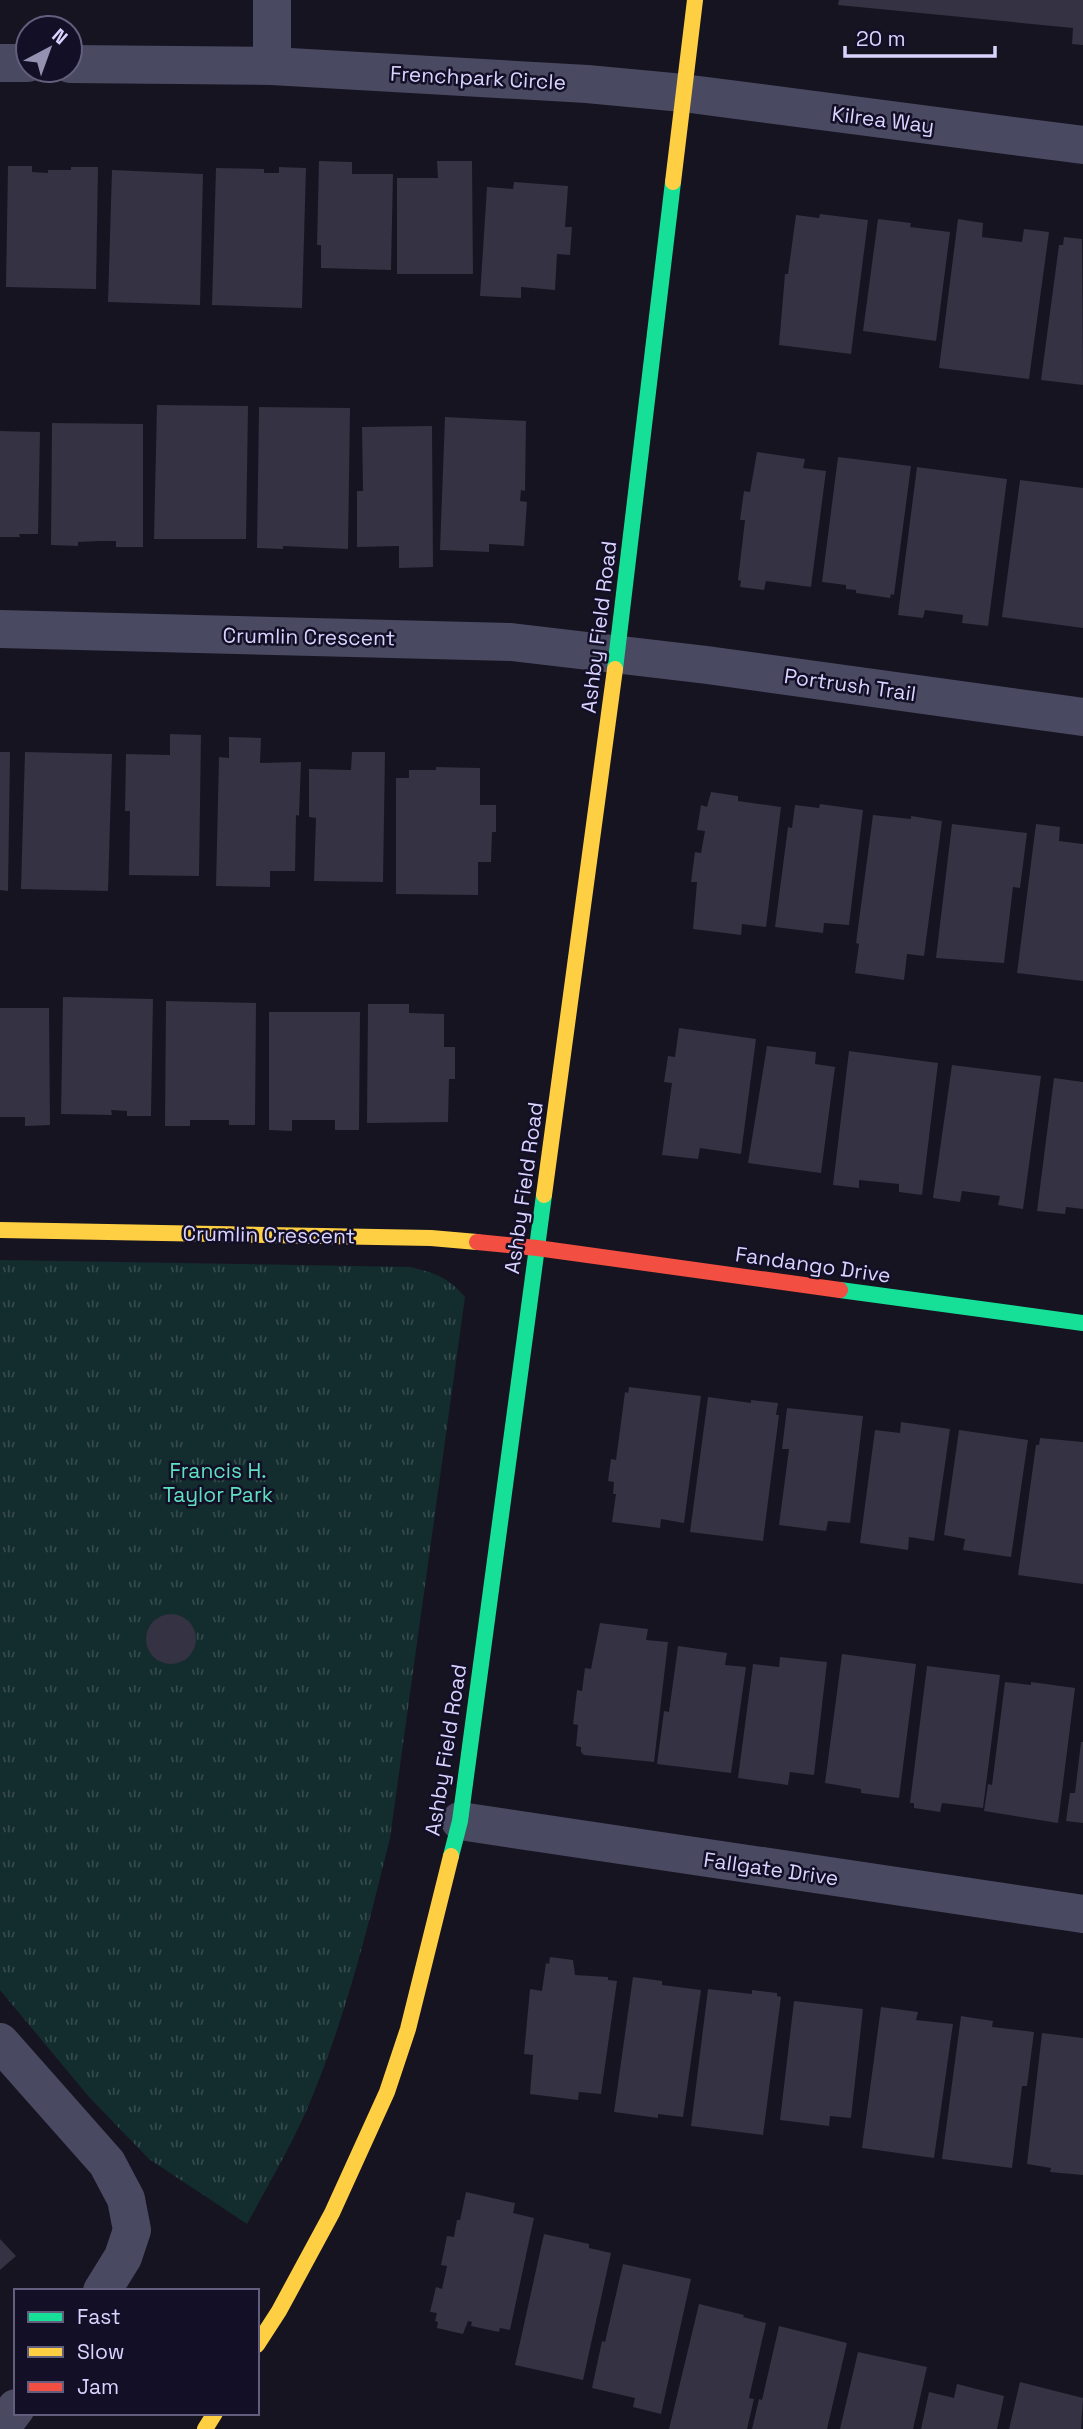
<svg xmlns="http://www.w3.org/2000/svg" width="1083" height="2429" font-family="'Space Grotesk',sans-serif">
<defs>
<pattern id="grass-tufts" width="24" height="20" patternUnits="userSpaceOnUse" patternTransform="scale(1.75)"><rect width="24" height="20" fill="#132c2d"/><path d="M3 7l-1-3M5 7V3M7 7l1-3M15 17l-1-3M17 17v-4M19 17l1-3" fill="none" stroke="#354a4c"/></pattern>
</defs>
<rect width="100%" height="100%" fill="#161421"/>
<path fill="url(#grass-tufts)" d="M0 1260 410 1267C435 1273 448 1277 465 1297L390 1838C369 1923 348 2008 315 2090 297 2136 271 2180 247 2224L149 2159 89 2097 0 1990Z"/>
<g fill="#343243">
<path d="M839 0H1083V45L1072 44 1073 28 838 5Z"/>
<path d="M319 161 352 162V174H393L391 270 321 268V245H317Z"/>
<path d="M437 161H472L473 274H397V178H438Z"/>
<path d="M8 166H32V172L48 173V170H71V167H98L96 289 6 287Z"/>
<path d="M279 167 306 168 302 308 212 305 216 168 264 169V173H279Z"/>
<path d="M112 170 203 174 200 305 108 302Z"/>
<path d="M514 182 568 186 565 227H572L570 255 557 254 555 290 521 287V298L480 296 487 187 513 189Z"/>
<path d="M820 214 868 220 851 354 779 345 785 274H788L796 215 819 218Z"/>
<path d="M878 219 911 223 910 227 950 232 936 341 863 331Z"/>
<path d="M958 219 983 223 982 237 1022 242 1024 229 1049 232 1029 379 939 368Z"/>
<path d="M1064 237 1082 239 1083 385 1041 380 1059 245H1063Z"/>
<path d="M157 405 248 406 246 539H154Z"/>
<path d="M259 407 350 408 348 549 283 546V549L257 548Z"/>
<path d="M445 417 526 421 525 491 521 490 520 501 527 502 524 546 489 544V552L440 550Z"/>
<path d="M52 423 143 424V547H116V541H101L78 542V546L51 545Z"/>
<path d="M432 426 433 567 399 568V546L357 547V491H363L362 427Z"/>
<path d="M0 431 40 432 38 534H19L20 537H0Z"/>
<path d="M757 452 805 459 803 468 826 471 811 587 766 581 764 590 740 587 741 581 738 580 745 520H740L744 491 750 492Z"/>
<path d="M838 457 911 466 894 595 891 594 890 598 856 593V590L846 589V585L822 582Z"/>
<path d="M917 467 1007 479 988 626 962 623 963 615 925 610 923 618 898 615Z"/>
<path d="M1020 480 1083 488V628L1002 617Z"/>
<path d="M170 734 201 735 199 876 129 875 130 811H125L126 754 170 755Z"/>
<path d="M229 737 261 738 260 763 301 762 299 816 296 815 295 871H270V887L216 886 219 757 229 758Z"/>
<path d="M0 752H10L8 891 0 890Z"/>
<path d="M25 752 112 754 108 891 21 889Z"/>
<path d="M352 752H385L383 882 314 881 316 818 309 817V769L351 770Z"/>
<path d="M436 767 480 768V805H496V832H492L491 862H478V895L396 894V778H409V770H436Z"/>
<path d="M711 792 738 796V801L781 807 766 927 742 924 741 935 693 929 697 882H691L695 852 701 853 705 831 697 830 701 805 707 807Z"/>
<path d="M820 804 863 810 849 925 824 923 823 933 775 927 788 827 792 828 795 805 819 808Z"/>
<path d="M873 815 911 819V816L942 821 924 956 907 954 904 980 855 973 859 944 856 943Z"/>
<path d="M952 824 1027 833 1020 888 1013 887 1004 963 936 958Z"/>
<path d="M1036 824 1060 827 1059 841 1083 844V981L1017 973Z"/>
<path d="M63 997 153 999 151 1116H127V1111L111 1110 112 1115 61 1114Z"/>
<path d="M166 1001 256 1003 255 1125H229V1120H190V1126H165Z"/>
<path d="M368 1004H409V1013L444 1014V1047H455V1079H449L448 1122 367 1123Z"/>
<path d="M0 1008H49L50 1125 25 1126V1117H0Z"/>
<path d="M269 1012H360L359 1130H335V1120H292V1131L269 1130Z"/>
<path d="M679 1028 756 1039 741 1154 700 1148 698 1159 662 1155 672 1083 664 1082 668 1056 675 1057Z"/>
<path d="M767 1046 816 1052 815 1064 835 1067 821 1173 748 1163Z"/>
<path d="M849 1051 938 1063 922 1195 899 1192V1184L859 1180V1188L833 1185Z"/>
<path d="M952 1065 1041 1076 1023 1209 998 1205 1000 1196 962 1191 960 1202 933 1198Z"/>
<path d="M1054 1078 1083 1082V1209L1066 1207 1065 1214 1037 1211Z"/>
<path d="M629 1387 701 1396 684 1523 661 1519 660 1528 612 1522 616 1494H613L614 1482 608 1481 611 1459 616 1460 625 1392 628 1393Z"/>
<path d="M708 1397 751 1403V1400L778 1403 776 1415H779L763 1541 690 1532Z"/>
<path d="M787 1408 863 1416 850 1523 828 1521 826 1531 779 1525 789 1449H782Z"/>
<path d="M901 1422 950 1429 934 1541 909 1537 908 1550 860 1543 875 1430 900 1433Z"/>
<path d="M959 1430 1028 1440 1011 1557 963 1550 965 1539 944 1535Z"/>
<path d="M1040 1438 1083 1442V1584L1018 1575 1036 1445H1039Z"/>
<circle cx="171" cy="1639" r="25"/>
<path d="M600 1623 648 1629 646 1640 668 1642 654 1762 584 1755 581 1752V1747L576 1746 578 1725 573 1724 577 1690 582 1691 585 1668 591 1669Z"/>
<path d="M678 1646 727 1653 725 1665 746 1667 731 1773 657 1764 664 1711 669 1712Z"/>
<path d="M842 1654 916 1664 899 1798 861 1793V1789L825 1783Z"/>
<path d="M780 1657 827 1662 814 1775 790 1772 788 1785 738 1778 753 1664 779 1667Z"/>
<path d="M927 1666 1000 1675 983 1808 942 1803 940 1812 914 1808V1803H910Z"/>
<path d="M1005 1682 1031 1685V1682L1075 1688 1058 1823 984 1811 988 1784 992 1785Z"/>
<path d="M1081 1742H1083V1823L1066 1821 1070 1793H1075Z"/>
<path d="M550 1957 573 1960 575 1975 608 1977V1980L617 1981 601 2094 579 2092 578 2100 530 2094 533 2055 524 2054 530 1989 542 1991 546 1963 549 1964Z"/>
<path d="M633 1977 662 1981V1985L701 1990 683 2117 658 2114V2118L614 2112Z"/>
<path d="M708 1989 752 1994V1990L777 1993V1996L781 1997 763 2135 691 2126Z"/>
<path d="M794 2001 863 2009 851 2118 830 2116 829 2126 780 2120Z"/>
<path d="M881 2007 918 2012 916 2020 953 2024 934 2158 862 2148Z"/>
<path d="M961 2016 993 2021 992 2027 1034 2032 1027 2086H1022L1012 2168 942 2159Z"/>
<path d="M1042 2033 1083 2038V2175L1050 2172 1051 2168 1027 2164Z"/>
<path d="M466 2192 515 2203 513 2213 534 2218 510 2330 500 2328 499 2332 471 2326 472 2322 468 2321 463 2334 437 2328 438 2322 435 2321 437 2313 430 2312 436 2287 442 2289 447 2266 441 2265 447 2236 454 2237 457 2220H460Z"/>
<path d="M544 2234 589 2244V2248L611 2253 583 2380 515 2365Z"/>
<path d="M0 2239 16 2256 0 2270Z"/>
<path d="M623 2264 691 2279 661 2414 633 2407 635 2398 592 2388 602 2341 605 2342Z"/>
<path d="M699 2304 744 2315 743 2317 766 2323 749 2398 754 2399 747 2429H669Z"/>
<path d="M779 2326 847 2343 827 2429H752L759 2399 762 2400Z"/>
<path d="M858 2352 927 2367 913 2429H840Z"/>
<path d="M1020 2382 1083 2398 1081 2429H1009Z"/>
<path d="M957 2384 1004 2396 997 2429H921L929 2392 954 2398Z"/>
</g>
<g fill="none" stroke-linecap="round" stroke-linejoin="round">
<g stroke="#4a4962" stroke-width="38">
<path d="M0 63H28"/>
<path d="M70 64 272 66 587 84 683 93 1083 145"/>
<path d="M272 66V0"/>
<path d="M0 629 511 642 707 665 1083 717"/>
<path d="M460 1821 1083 1914"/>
<path d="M0 2042 107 2163 126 2199 132 2230 123 2257 102 2291"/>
<path d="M0 2429 16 2408"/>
</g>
<g stroke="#16e098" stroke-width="16">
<path d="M615 669 673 182"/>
<path d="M840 1290 1083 1323"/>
<path d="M451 1856 460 1821 544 1195"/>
</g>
<g stroke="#ffcf43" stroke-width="16">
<path d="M673 182 695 0"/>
<path d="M544 1195 615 669"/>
<path d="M0 1230 431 1238 477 1242"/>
<path d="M257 2345 279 2311 332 2213 387 2092 408 2029 451 1856"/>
<path d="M205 2429 215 2413"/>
</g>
<path stroke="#f24e42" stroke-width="16" d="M477 1242 537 1248 840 1290"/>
</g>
<g text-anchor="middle" stroke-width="5" stroke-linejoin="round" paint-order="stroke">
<g font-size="21" fill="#d9d4ff" stroke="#130f26">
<text transform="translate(478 78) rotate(3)" y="7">Frenchpark Circle</text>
<text transform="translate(883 120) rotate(7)" y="7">Kilrea Way</text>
<text transform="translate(599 627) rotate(-83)" y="7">Ashby Field Road</text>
<text transform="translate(309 637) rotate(1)" y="7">Crumlin Crescent</text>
<text transform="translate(850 685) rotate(8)" y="7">Portrush Trail</text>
<text transform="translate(524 1188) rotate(-82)" y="7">Ashby Field Road</text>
<text transform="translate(269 1235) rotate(1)" y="7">Crumlin Crescent</text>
<text transform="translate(813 1265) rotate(8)" y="7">Fandango Drive</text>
<text transform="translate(446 1750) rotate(-81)" y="7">Ashby Field Road</text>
<text transform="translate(771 1869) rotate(8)" y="7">Fallgate Drive</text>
</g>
<g font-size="21" fill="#5fe0c0" stroke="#130f26">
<text x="218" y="1478">Francis H.<tspan x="218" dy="24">Taylor Park</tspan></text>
</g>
</g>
<rect x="14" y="2289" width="245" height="126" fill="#130f26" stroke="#625e7d" stroke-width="2"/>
<rect x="28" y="2312" width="35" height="10" fill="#16e098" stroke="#625e7d" stroke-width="2"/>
<text x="77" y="2324" font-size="21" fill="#d9d4ff">Fast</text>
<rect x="28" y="2347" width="35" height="10" fill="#ffcf43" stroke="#625e7d" stroke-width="2"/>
<text x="77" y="2359" font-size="21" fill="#d9d4ff">Slow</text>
<rect x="28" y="2382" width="35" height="10" fill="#f24e42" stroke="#625e7d" stroke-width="2"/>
<text x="77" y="2394" font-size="21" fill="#d9d4ff">Jam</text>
<g transform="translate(49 49) rotate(41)"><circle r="33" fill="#130f26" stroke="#625e7d" stroke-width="2"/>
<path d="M0-5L12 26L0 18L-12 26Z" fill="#9591b1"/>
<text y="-10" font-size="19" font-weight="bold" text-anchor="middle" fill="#d9d4ff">N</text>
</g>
<path d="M845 46v10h150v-10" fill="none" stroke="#d9d4ff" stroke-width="3.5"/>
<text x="856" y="46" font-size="21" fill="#d9d4ff" stroke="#130f26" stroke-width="5" paint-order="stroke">20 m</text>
</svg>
